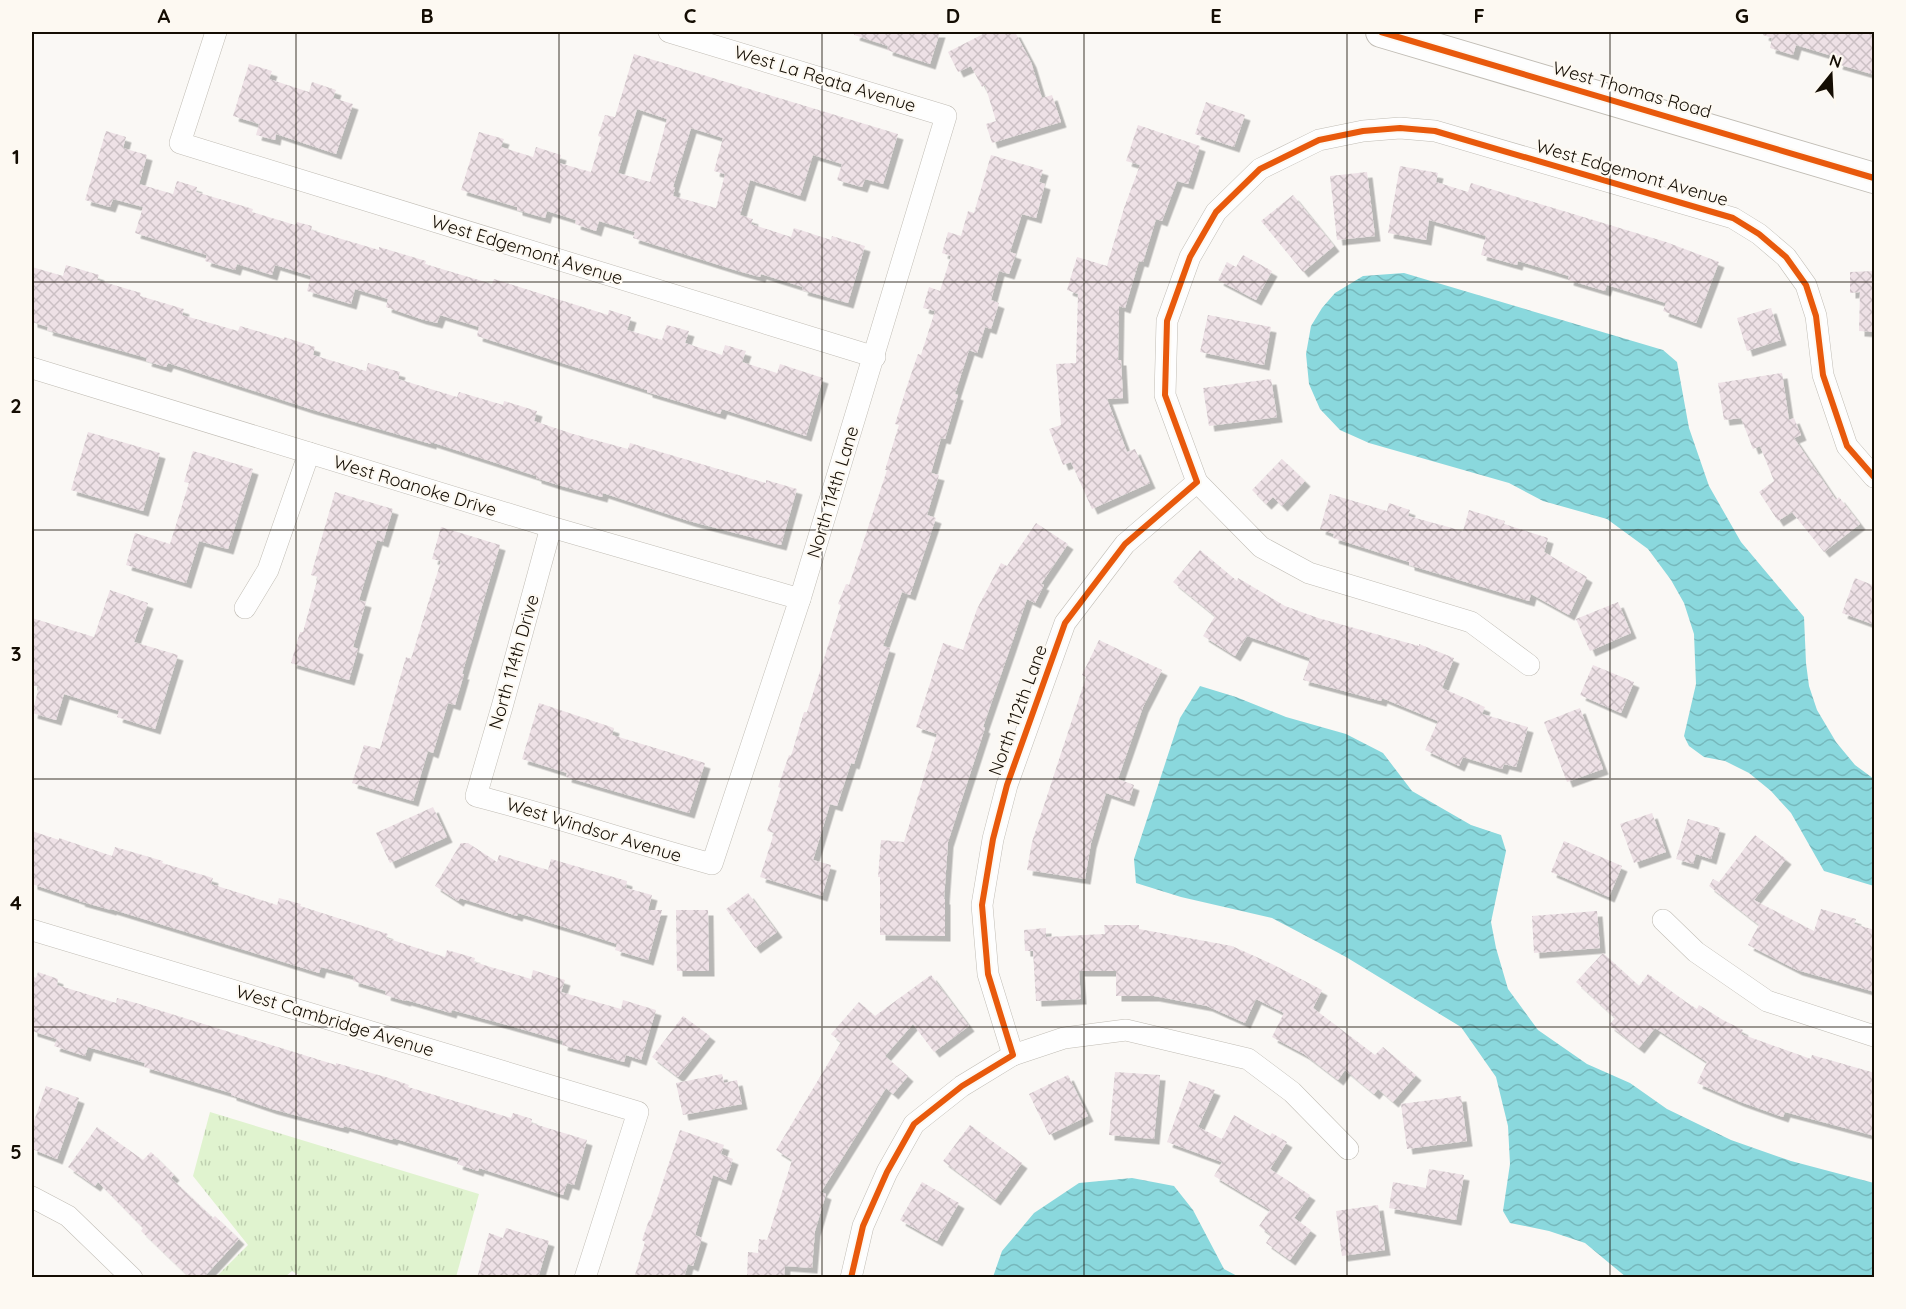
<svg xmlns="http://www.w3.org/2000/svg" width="1906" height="1309" font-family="Quicksand,sans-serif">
<defs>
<pattern id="park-tufts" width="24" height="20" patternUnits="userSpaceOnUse" patternTransform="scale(1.5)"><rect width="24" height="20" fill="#e0f3cf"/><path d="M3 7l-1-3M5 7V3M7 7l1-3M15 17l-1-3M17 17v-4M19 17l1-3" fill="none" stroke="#bfcfb0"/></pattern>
<pattern id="water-waves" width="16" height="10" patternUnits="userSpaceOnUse" patternTransform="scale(1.5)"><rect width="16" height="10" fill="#8ad8dd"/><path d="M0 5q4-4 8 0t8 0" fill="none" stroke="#76b8bc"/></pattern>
<pattern id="building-cross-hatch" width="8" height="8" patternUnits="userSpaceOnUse" patternTransform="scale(1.5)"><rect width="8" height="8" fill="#eee1e6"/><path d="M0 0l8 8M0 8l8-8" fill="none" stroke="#cbc0c4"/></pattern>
<filter id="shadow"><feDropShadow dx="5.5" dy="5.5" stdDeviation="0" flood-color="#0004"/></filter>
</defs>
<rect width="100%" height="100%" fill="#faf8f5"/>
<path fill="url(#park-tufts)" d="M210 1112 479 1194 456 1277 303 1278 292 1271 285 1277H216L248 1245 193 1176Z"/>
<g fill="url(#water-waves)">
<path d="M1404 273 1663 350 1677 362 1689 428 1709 486 1741 542 1804 617 1806 663 1809 686 1817 710 1836 742 1855 765 1874 779V886L1824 871 1791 813 1771 791 1749 773 1725 761 1704 757 1689 746 1684 736 1696 684 1694 634 1684 603 1671 580 1648 549 1607 519 1543 501 1509 483 1369 443 1340 430 1320 409 1309 384 1306 354 1311 326 1322 308 1335 293 1363 276Z"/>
<path d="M1200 686 1236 697 1286 717 1346 734 1383 753 1412 791 1471 825 1501 835 1506 851 1491 922 1496 948 1508 989 1538 1030 1587 1064 1630 1083 1667 1109 1731 1140 1791 1161 1874 1183V1277H1626L1585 1243 1549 1231 1510 1223 1503 1211 1510 1164 1508 1126 1496 1077 1461 1027 1346 957 1272 918 1181 897 1136 883 1134 859 1180 718Z"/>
<path d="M1132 1178 1174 1186 1193 1210 1224 1269 1239 1277H993L1002 1251 1034 1213 1079 1183Z"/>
</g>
<g fill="url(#building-cross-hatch)" fill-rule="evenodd" filter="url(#shadow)">
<path d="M855 32H940L930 64 887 50 888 46 854 35Z"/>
<path d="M987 32H1015L1031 62 1042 98 1052 95 1061 122 992 143 986 124 996 121 985 85 982 87 971 66 958 72 948 52Z"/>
<path d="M1764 32H1875V75L1837 64 1839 58 1796 45 1793 55 1770 48 1772 38 1763 35Z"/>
<path d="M634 54 898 134 883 184 865 179 862 187 837 180 842 164 813 155 800 196 750 180 740 215 753 219 751 224 791 237 794 228 831 240 832 236 865 246 848 303 802 290 803 287 761 274 760 277 738 271 633 238 635 232 599 221 596 231 575 224 576 220 547 211 545 218 517 210V207L461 190 479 132 504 139 501 147 533 157 536 147 561 155 559 163 591 172 601 137 598 136 605 115 615 117ZM637 109 667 119 650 182 618 173ZM691 128 723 138 714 171 725 174 716 208 673 196 675 188 673 187Z"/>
<path d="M249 64 272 71 269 79 309 92 312 82 336 90 333 98 353 104 336 154 276 134 275 140 256 135 259 124 233 116Z"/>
<path d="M1206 102 1245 115 1234 147 1195 134Z"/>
<path d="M1138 125 1200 146 1188 184 1177 181 1162 221 1156 219 1143 262 1139 261 1125 308 1119 306 1118 360H1121L1123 398 1107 399 1127 452 1135 449 1150 483 1092 509 1071 462 1063 465 1049 429 1061 425 1056 364 1076 363 1078 294 1067 290 1077 257 1107 266 1124 208 1140 165 1126 161Z"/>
<path d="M106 131 126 137 123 148 147 155 139 184 173 194 177 181 197 187 196 192 253 209 252 212 295 225 297 222 312 226 311 230 379 250V247L426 261 425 264 492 284 494 279 608 315 609 310 631 317 627 330 662 340 667 325 689 331 685 343 722 355 725 345 746 351 742 362 777 373 780 364 823 378 806 436 722 409 720 414 647 392V390L477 336 479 327 440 315 437 323 421 319 386 307 388 299 355 289 351 304 307 291 311 276 275 265 272 275 237 264 235 270 205 261 207 255 135 233 143 207 113 199 110 207 85 200Z"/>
<path d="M991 155 1043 170 1039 182 1045 184 1036 218 1022 214 1010 252 1016 254 1009 274 999 271 991 300 999 303 991 329 985 327 977 353 969 350 955 394 958 395 945 439 941 438 931 473 939 475 927 515 936 518 910 595 902 592 883 646 890 648 854 764 851 763 837 806 830 804 813 860 831 865 822 896 760 877 774 833 767 831 781 788 778 787 789 755 791 756 804 712H807L841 605 838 604 846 584 849 585 887 470H885L899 425 895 424 909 380 918 354 921 355 935 311 923 308 929 287 940 291 951 256 942 253 948 232 961 236 968 211 974 213Z"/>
<path d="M1400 166 1438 173 1436 182 1468 192 1471 183 1666 242 1719 262 1696 323 1663 311 1666 303 1607 285 1605 291 1568 280 1569 276 1518 261 1517 265 1481 255 1486 236 1429 220 1426 240 1388 233Z"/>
<path d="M1367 172 1375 236 1337 240 1330 176Z"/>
<path d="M1293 195 1334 246 1303 272 1261 221Z"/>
<path d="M1243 255 1272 271 1256 300 1218 280 1227 262 1236 267Z"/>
<path d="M66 265 99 275 97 280 141 293 140 296 184 309 182 315 238 331 240 326 284 339V337L315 347 313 355 366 371 368 363 400 372 398 379 457 397 459 392 503 405 504 401 537 411 534 421 573 434 628 449 630 443 766 483V480L797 489 781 545 689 521 603 493 602 497 558 485 536 478V476L431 442V444L310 409 168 363 166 367 146 361 147 358 47 330 48 327 32 322V267L63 276Z"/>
<path d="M1875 271V332L1859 331 1860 292 1850 293V272Z"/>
<path d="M1771 308 1781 340 1747 351 1737 318Z"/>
<path d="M1208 315 1271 327 1264 365 1200 352Z"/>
<path d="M1782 373 1789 420 1794 418 1801 435 1794 438 1836 500 1839 497 1860 524 1824 552 1792 512 1778 521 1759 492 1774 481 1760 446 1753 449 1741 418 1724 420 1718 383Z"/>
<path d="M1271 379 1277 417 1209 426 1203 388Z"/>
<path d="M88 432 160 453 143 511 71 490Z"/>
<path d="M193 451 253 469 228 549 199 541 186 583 126 565 135 533 170 544 189 483 184 482Z"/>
<path d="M1282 459 1305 481 1282 506 1273 497 1266 504 1252 490Z"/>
<path d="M335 492 393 509 383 542 377 540 359 600 366 602 353 647 358 649 349 680 291 663 300 632H303L318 577 311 575Z"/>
<path d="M1330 494 1387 511 1389 503 1410 510 1408 516 1463 531 1469 510 1505 521 1504 524 1548 538 1544 552 1587 577 1569 615 1531 594 1529 601 1409 565V562L1333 538 1334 534 1320 529Z"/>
<path d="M1036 523 1068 544 1041 584 1044 585 1035 603 1027 599 983 727 985 728 948 842 944 899H945V936L880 935V877H878L881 840 904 842 937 734 916 727 943 643 963 650 977 609 1001 563 1007 566Z"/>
<path d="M441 527 500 545 462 674H464L455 705 448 703 433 753 428 751 413 801 352 783 364 745 380 749 406 657 411 659 441 561 432 559Z"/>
<path d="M1200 550 1237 581 1238 578 1285 606 1318 618 1419 646V644L1454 658 1442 688 1485 707 1482 714 1528 727 1516 767 1504 764 1502 769 1463 757 1459 766 1425 750 1438 721 1382 698 1381 701 1303 680 1310 658 1247 636 1235 656 1203 636 1215 616 1173 582Z"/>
<path d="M1855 578 1875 586V625L1842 613Z"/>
<path d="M110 590 148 603 134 642 178 655 155 729 117 717 119 711 64 694 56 720 32 713 39 687 32 685V618L94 637Z"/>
<path d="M1618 602 1631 633 1590 651 1576 619Z"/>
<path d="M1099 640 1162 670 1143 707 1118 779 1134 785 1129 801 1106 793 1091 843 1085 879 1027 870 1032 842 1086 677 1082 675Z"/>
<path d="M1593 665 1634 682 1621 713 1580 695Z"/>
<path d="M539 703 614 728 612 735 705 763 689 813 566 777 567 773 522 759Z"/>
<path d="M1580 708 1603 769 1567 782 1544 722Z"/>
<path d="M433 807 447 837 390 863 376 833Z"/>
<path d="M1652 813 1666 852 1634 863 1620 824Z"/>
<path d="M1688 819 1720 828 1711 859 1696 854 1693 864 1676 859Z"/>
<path d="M32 831 59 840V838L112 856 115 847 163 861 162 863 213 878 211 884 277 905 279 898 301 904 300 906 388 934 386 938 445 957 447 950 475 958 474 962 531 979 533 970 565 980 561 992 621 1009 623 1000 656 1010 641 1060 626 1055 624 1062 562 1045 563 1041 507 1025 452 1010 451 1013 406 1000 405 1001 385 995 386 991 353 981 354 976 321 967 319 973 111 909V910L79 901 80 900 32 884Z"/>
<path d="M1755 835 1786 859 1754 900 1814 931 1821 909 1856 919 1854 924 1875 930V992L1797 970 1748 945 1759 925 1709 886 1713 879 1719 882Z"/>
<path d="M1564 841 1622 866 1609 897 1551 872Z"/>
<path d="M461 843H468L497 862 499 855 548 870 551 859 627 881 626 888 652 895 648 910H662L648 960 615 950 617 944 580 932 518 913 517 916 460 898 458 901 435 886Z"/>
<path d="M748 893 777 932 755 948 726 909Z"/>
<path d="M676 910H708L709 971H677Z"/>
<path d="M1597 911 1600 948 1534 953 1532 916Z"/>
<path d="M1104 925H1139V929L1232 946 1272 964 1322 990 1313 1008 1375 1055 1383 1047 1416 1075 1393 1102 1378 1089 1374 1094 1345 1070 1338 1080 1304 1054 1272 1037 1284 1013 1256 999 1245 1023 1207 1006 1154 996H1116V971H1079L1081 999 1036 1001 1033 951H1025L1024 930 1046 928V937L1105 934Z"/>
<path d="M1603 953 1639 986 1648 974 1686 1002 1697 1009 1699 1005 1723 1020 1743 1030 1741 1034 1811 1059 1812 1055 1875 1073V1136L1785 1112 1783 1117 1738 1101 1697 1083 1707 1062 1655 1028 1639 1048 1609 1025 1615 1018 1576 982Z"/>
<path d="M38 972 58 979 57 985 116 1003 117 998 136 1003 336 1065V1063L389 1078 409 1085 408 1087 511 1118 513 1113 532 1119 531 1123 587 1140 574 1185 567 1183 563 1195 479 1168 478 1171 457 1164 459 1158 393 1138 392 1140 344 1126 343 1128 272 1109 231 1095V1093L144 1067 145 1063 88 1047 85 1056 54 1046 57 1039 32 1031V976L36 978Z"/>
<path d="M931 975 969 1026 934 1052 913 1024 885 1056 908 1076 893 1094 886 1088 821 1192 826 1194 815 1231 812 1268 785 1266 784 1278H747L748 1252 758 1253 759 1239 767 1240 792 1160 776 1150 841 1042 831 1034 859 1002 875 1016Z"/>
<path d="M683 1016 710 1036 678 1077 652 1057Z"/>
<path d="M1115 1072 1160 1075 1154 1139 1109 1135Z"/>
<path d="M722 1074 724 1083 737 1080 742 1104 683 1115 676 1083Z"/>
<path d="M1068 1075 1088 1116 1049 1135 1029 1094Z"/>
<path d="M1189 1081 1215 1090 1198 1127 1222 1139 1234 1115 1270 1136 1272 1133 1287 1142 1270 1169 1310 1195 1294 1218 1311 1230 1290 1260 1266 1243 1271 1235 1259 1226 1270 1210 1214 1176 1222 1162 1167 1142Z"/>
<path d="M46 1086 79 1098 57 1159 32 1149V1127Z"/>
<path d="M1461 1096 1467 1141 1407 1149 1401 1104Z"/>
<path d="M970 1125 1022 1163 995 1200 943 1161Z"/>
<path d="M97 1127 143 1160 151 1152 174 1175 171 1178 213 1218 215 1216 239 1239 203 1278H190L141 1231 143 1228 98 1182 95 1186 68 1167Z"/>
<path d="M680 1130 724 1145 721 1154 733 1159 726 1180 713 1175 695 1235 702 1238 693 1266 688 1264 684 1278H634L645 1242 642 1240 649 1220H650Z"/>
<path d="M1429 1169 1464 1175 1456 1220 1389 1208 1393 1182 1426 1188Z"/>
<path d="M922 1182 959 1203 937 1241 900 1220Z"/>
<path d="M1378 1205 1385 1250 1342 1256 1336 1211Z"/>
<path d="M506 1228 549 1241 538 1278H477L489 1233 503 1238Z"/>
</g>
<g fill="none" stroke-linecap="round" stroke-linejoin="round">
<g stroke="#c1bdb5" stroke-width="22">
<g id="minor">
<path d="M216 32 180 143 875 357"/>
<path d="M32 368 551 527 800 599"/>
<path d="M1197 482 1261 547 1309 573 1471 622 1529 665"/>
<path d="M551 527 502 707 476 796C555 816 633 843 712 864L800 599 946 116 669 32"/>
<path d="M245 608 268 570 309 453"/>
<path d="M1663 920 1696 952 1767 1001 1874 1036"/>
<path d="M32 930 638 1112 585 1278"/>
<path d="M1013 1055 1064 1038 1126 1030 1248 1059 1292 1092 1348 1149"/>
<path d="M32 1197 68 1216 132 1278"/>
<path d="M851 1278 863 1226 887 1172 914 1124 962 1086 1013 1055 988 974 982 905 993 839 1007 785 1065 623 1125 544 1197 482 1165 395 1167 321 1190 257 1216 212 1260 169 1319 140 1363 131 1400 128 1435 131 1733 218 1759 234 1786 257 1806 285 1816 316 1823 375 1847 446 1874 477"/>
</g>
</g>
<g stroke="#c1bdb5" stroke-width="32">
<path id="secondary" d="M1381 32 1874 178"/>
</g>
<use href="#minor" stroke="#fefefe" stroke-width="21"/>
<use href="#secondary" stroke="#fefefe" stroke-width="30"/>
<g stroke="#fdf9f2" stroke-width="10">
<g id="cycleway">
<path d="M1381 32 1874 178"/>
<path d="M851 1278 863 1226 887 1172 914 1124 962 1086 1013 1055 988 974 982 905 993 839 1007 785 1065 623 1125 544 1197 482 1165 395 1167 321 1190 257 1216 212 1260 169 1319 140 1363 131 1400 128 1435 131 1733 218 1759 234 1786 257 1806 285 1816 316 1823 375 1847 446 1874 477"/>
</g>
</g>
<use href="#cycleway" stroke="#e8590c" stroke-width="6"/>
</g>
<path fill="none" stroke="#140d03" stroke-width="1.5" stroke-opacity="0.55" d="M296 32V1278M559 32V1278M822 32V1278M1084 32V1278M1347 32V1278M1610 32V1278M32 282H1874M32 530H1874M32 779H1874M32 1027H1874"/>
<g text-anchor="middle" stroke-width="4.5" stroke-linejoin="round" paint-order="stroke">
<g font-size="18" fill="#140d03" stroke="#fdf9f2">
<text transform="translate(825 79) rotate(17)" y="6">West La Reata Avenue</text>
<text transform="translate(1632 90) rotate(16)" y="6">West Thomas Road</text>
<text transform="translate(1632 173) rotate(16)" y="6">West Edgemont Avenue</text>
<text transform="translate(527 250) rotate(17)" y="6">West Edgemont Avenue</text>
<text transform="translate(415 486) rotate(17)" y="6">West Roanoke Drive</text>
<text transform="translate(833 492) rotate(-73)" y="6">North 114th Lane</text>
<text transform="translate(514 662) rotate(-74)" y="6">North 114th Drive</text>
<text transform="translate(1018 710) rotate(-70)" y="6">North 112th Lane</text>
<text transform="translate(594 830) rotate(17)" y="6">West Windsor Avenue</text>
<text transform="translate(335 1021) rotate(17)" y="6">West Cambridge Avenue</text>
</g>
</g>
<rect width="1906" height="1309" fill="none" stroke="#fdf9f2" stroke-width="66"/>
<g transform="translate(1831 75) rotate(18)" stroke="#fdf9f2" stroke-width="4.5" paint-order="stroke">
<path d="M0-4.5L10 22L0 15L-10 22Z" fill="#140d03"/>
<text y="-9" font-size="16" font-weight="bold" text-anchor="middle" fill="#140d03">N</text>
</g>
<rect x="33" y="33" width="1840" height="1243" fill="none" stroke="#140d03" stroke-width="2"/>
<g font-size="20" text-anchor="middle" font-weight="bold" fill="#140d03">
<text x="164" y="23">A</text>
<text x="427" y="23">B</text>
<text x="690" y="23">C</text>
<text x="953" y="23">D</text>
<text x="1216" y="23">E</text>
<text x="1479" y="23">F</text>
<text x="1742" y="23">G</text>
<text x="16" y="164">1</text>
<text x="16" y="413">2</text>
<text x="16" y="661">3</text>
<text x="16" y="910">4</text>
<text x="16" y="1159">5</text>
</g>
</svg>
